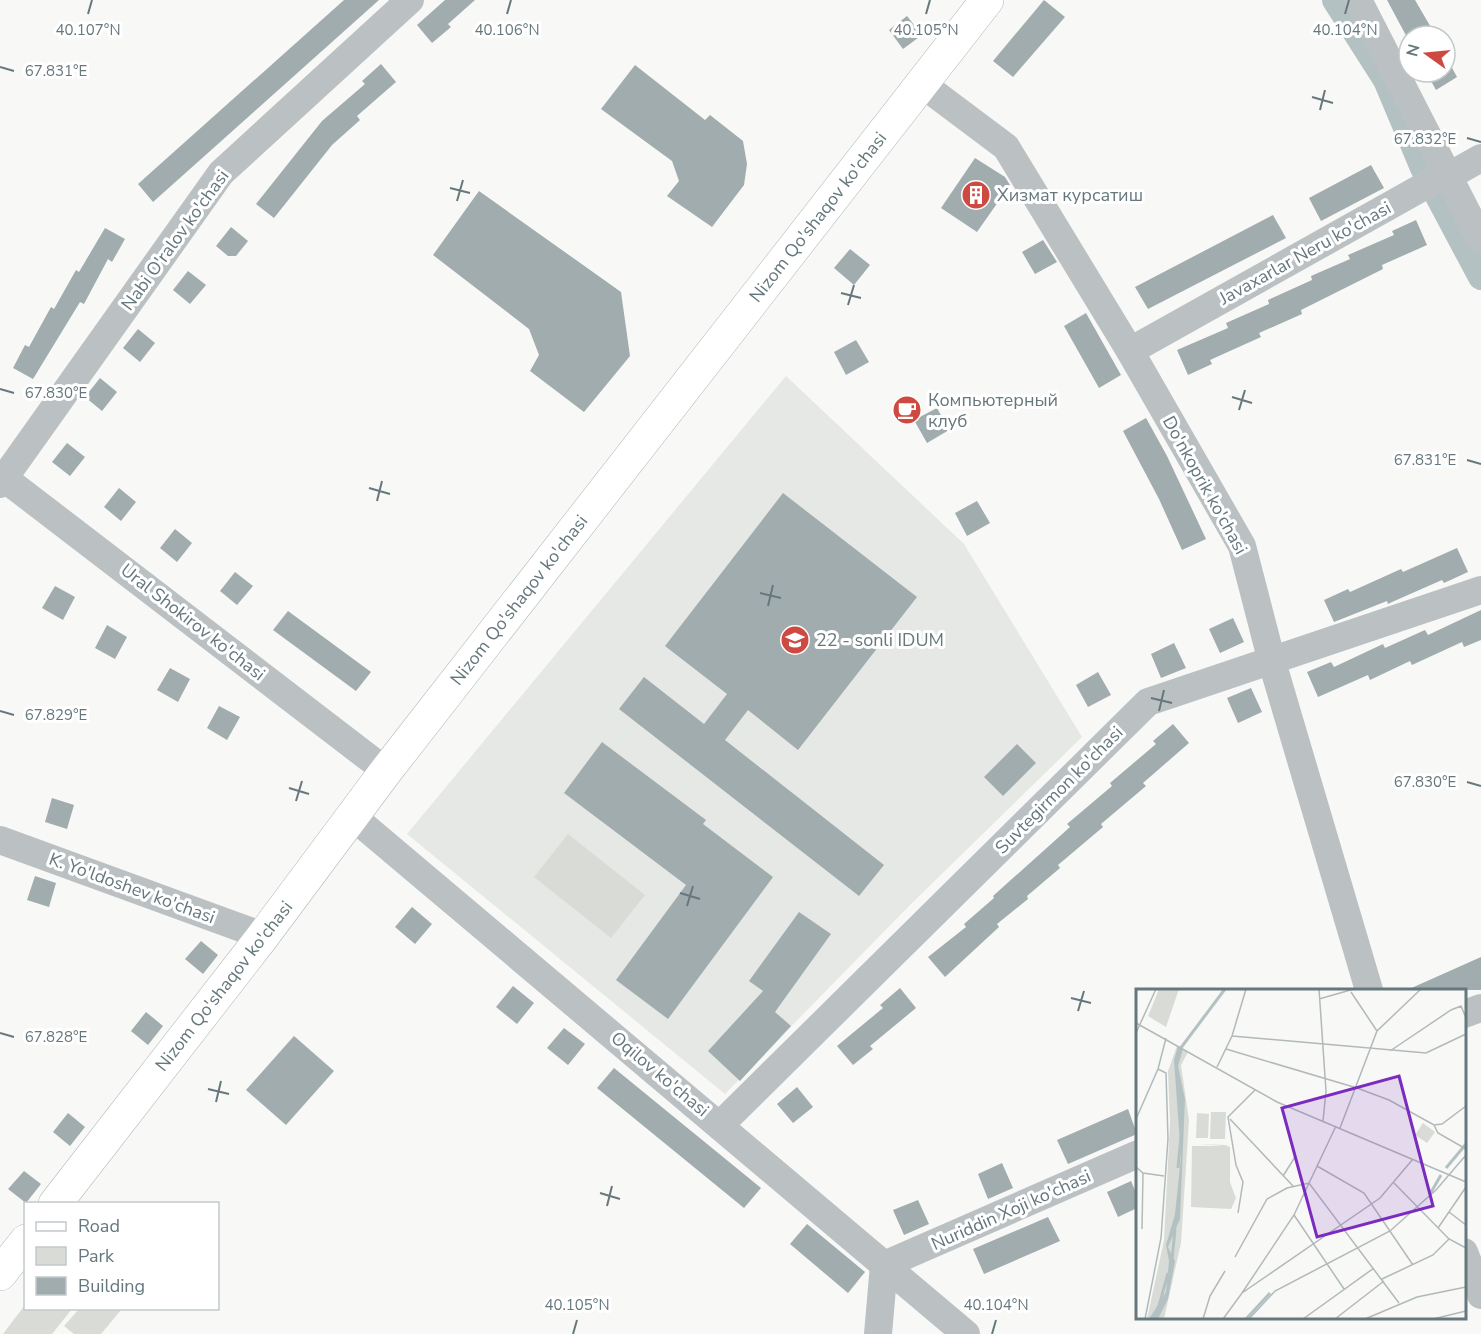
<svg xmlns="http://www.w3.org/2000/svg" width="1481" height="1334" font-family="'Nunito Sans',sans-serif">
<rect width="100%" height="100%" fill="#f8f8f6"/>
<path fill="#e6e8e6" d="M786 376 964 544 1082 737 908 907 725 1094 407 834Z"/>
<g fill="#d9dcd6">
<path d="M568 834 645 895 611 938 534 877Z"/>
<path d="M25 1305 26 1308 72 1309 52 1334H3Z"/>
<path d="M119 1308 121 1310 101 1334H74L64 1326 79 1309Z"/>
</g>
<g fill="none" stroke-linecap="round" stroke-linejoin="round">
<path stroke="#b4c1c3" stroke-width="26" d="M1335 0 1386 80 1423 168 1481 277"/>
</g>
<g fill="#a1acae">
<path d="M344 0H379L153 202 138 184Z"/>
<path d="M445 0H475L448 24 451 27 432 43 417 25Z"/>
<path d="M1044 0 1065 17 1013 77 993 61Z"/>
<path d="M1387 0H1415L1436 36H1409V41Z"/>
<path d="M907 16 922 35 903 49 889 30Z"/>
<path d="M1445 55 1457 77 1436 90 1426 72H1445Z"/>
<path d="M381 64 396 82 357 116 360 120 332 145 274 218 256 204 322 121 365 84 362 81Z"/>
<path d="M635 65 705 120 710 115 743 141 747 164 744 185 712 227 667 196 679 181 672 161 601 109Z"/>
<path d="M975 158 1005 177 1010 185 977 232 941 208Z"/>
<path d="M1371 165 1384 188 1321 221 1309 198Z"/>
<path d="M479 191 621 292 630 356 584 412 530 371 539 355 529 329 433 255Z"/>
<path d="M1273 215 1286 238 1148 309 1135 287Z"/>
<path d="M1416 220 1427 245 1382 265 1383 269 1301 310 1302 314 1259 333 1261 337 1210 360 1212 364 1188 375 1177 350 1228 328 1226 323 1269 304 1268 300 1312 280 1311 276 1350 259 1348 255 1394 235 1392 231Z"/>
<path d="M231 227 248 241 236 256H228L216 246Z"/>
<path d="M105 228 125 239 112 262 108 259 84 304 80 302 33 379 13 368 25 345 29 347 51 307 54 309 76 270 79 272Z"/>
<path d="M1043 240 1057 262 1035 274 1022 252Z"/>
<path d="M850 249 870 265 854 285 834 268Z"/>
<path d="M188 271 206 285 190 304 173 290Z"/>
<path d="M1086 313 1121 375 1099 388 1064 326Z"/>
<path d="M138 329 155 343 140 362 123 348Z"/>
<path d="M856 340 869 362 846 375 834 352Z"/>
<path d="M100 378 117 392 102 411 85 397Z"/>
<path d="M937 408 949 430 927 443 914 420Z"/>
<path d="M1146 418 1167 456 1206 539 1182 550 1159 499 1123 431Z"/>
<path d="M67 443 85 457 70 476 52 462Z"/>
<path d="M119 488 136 502 121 521 104 507Z"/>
<path d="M783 493 917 597 798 750 748 710 725 740 884 865 859 896 619 709 644 677 704 724 727 694 665 646Z"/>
<path d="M977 501 990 523 967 536 955 513Z"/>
<path d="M175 529 192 543 177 562 160 548Z"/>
<path d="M1457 548 1468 572 1444 583 1442 580 1392 602 1388 604 1387 601 1334 622 1324 600 1348 589 1350 592 1401 569 1403 572Z"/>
<path d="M235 572 253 586 237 605 220 591Z"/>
<path d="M55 586 75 597 63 620 42 608Z"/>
<path d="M1481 610V640L1464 647 1462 642 1412 665 1410 661 1370 680 1368 675 1318 697 1307 672 1331 662 1334 667 1383 644 1385 648 1425 630 1428 635Z"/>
<path d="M288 611 371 672 356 691 273 630Z"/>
<path d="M1233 618 1244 642 1220 653 1209 629Z"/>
<path d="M107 625 127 637 115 659 95 648Z"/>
<path d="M1174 643 1186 668 1161 678 1151 654Z"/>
<path d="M170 668 190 679 178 702 157 690Z"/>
<path d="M1098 672 1111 695 1088 707 1076 685Z"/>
<path d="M1251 688 1262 712 1238 723 1227 698Z"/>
<path d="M219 706 240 717 227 740 207 728Z"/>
<path d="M1173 724 1189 743 1143 783 1146 786 1101 824 1103 827 1058 865 1060 868 1027 896 1028 899 997 924 999 927 945 977 928 957 966 927 964 924 994 898 993 896 1070 827 1067 824 1112 786 1110 783 1156 744 1153 741Z"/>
<path d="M602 742 706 820 703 824 773 877 668 1019 616 980 686 885 564 793Z"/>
<path d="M1017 744 1036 763 1003 796 984 777Z"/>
<path d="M52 798 74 805 67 829 45 822Z"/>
<path d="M35 876 56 883 49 907 27 900Z"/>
<path d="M412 907 432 924 415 944 395 927Z"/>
<path d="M799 912 831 934 775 1012 791 1026 740 1081 708 1051 763 991 749 981Z"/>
<path d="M201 941 218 955 203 974 185 959Z"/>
<path d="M1481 957V990H1407Z"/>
<path d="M513 986 534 1003 517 1024 496 1007Z"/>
<path d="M900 988 916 1008 870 1046 873 1049 853 1065 837 1046 883 1008 880 1005Z"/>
<path d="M146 1012 163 1026 148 1045 131 1031Z"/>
<path d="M564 1028 585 1044 568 1065 547 1048Z"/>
<path d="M294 1036 334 1071 286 1125 246 1090Z"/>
<path d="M614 1068 761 1188 744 1208 597 1088Z"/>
<path d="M797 1087 813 1107 793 1123 777 1104Z"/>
<path d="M1128 1109 1137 1134 1068 1164 1057 1140Z"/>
<path d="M68 1113 85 1127 70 1146 53 1132Z"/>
<path d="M1002 1163 1013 1188 988 1199 978 1174Z"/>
<path d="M24 1171 41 1184 26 1203 8 1189Z"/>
<path d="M1131 1181 1137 1195V1208L1118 1217 1107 1192Z"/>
<path d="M918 1200 929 1224 904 1235 893 1210Z"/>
<path d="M1048 1217 1060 1241 984 1274 973 1249Z"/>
<path d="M807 1224 865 1272 848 1293 790 1244Z"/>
</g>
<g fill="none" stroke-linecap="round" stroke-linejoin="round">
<g stroke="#b0b7ba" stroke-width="34">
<g id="secondary">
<path d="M55 1204 263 936 386 771 987 0"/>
<path d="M0 1274 26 1241"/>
</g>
</g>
<g stroke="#bbc1c3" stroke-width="28">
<path d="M1358 0 1481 240"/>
<path d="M922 84 1006 147 1130 351 1242 546 1272 662 1369 990"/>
<path d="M1130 351 1437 179 1449 176 1481 158"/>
<path d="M0 475 386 771"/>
<path d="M0 484 221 173 410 0"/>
<path d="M352 816 966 1334"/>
<path d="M0 840 263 936"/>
<path d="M1464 1014 1481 1008"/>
<path d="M720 1125 1148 702 1481 590"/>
<path d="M1464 1252 1481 1295"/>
<path d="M878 1334 884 1265 1138 1154"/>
</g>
<use href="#secondary" stroke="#fff" stroke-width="33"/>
</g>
<path fill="none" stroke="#66787d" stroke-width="2" d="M88 14 92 0M507 14 511 0M926 14 930 0M1345 14 1349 0M0 67 14 71M1312 97 1333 103M1320 110 1325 90M1467 138 1481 142M450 188 470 193M457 201 463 180M841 293 861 298M848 305 854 285M0 389 14 393M1232 397 1252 403M1239 410 1245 390M1467 460 1481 464M369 488 390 494M377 501 382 481M760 593 781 598M768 606 773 585M1151 698 1172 703M0 711 14 715M1159 711 1164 690M1467 782 1481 786M289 788 309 794M296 801 302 781M680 893 700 899M687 906 693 886M1071 998 1091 1003M1078 1011 1084 991M0 1033 14 1037M208 1089 229 1094M216 1102 221 1081M600 1193 620 1199M607 1206 612 1186M573 1334 577 1320M992 1334 996 1320"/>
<defs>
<g id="building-disc" transform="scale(1.5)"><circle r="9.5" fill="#cd4941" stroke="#fff"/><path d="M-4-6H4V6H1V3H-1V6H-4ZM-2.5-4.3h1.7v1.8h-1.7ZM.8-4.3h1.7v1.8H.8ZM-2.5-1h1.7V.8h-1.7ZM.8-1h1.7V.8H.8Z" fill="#fff"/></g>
<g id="cafe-disc" transform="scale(1.5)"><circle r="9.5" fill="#cd4941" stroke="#fff"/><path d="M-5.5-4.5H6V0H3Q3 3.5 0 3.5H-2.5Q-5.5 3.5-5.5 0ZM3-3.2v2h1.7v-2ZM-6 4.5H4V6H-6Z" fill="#fff"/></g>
<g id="school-disc" transform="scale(1.5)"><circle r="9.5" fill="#cd4941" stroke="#fff"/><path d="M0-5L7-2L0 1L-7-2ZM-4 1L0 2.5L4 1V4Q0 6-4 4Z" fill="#fff"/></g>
</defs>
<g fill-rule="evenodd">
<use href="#building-disc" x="976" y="195"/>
<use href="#cafe-disc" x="907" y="410"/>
<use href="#school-disc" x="795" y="640"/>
</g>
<g text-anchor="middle" stroke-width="6" stroke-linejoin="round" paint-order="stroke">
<g font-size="18" fill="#66787d" stroke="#fff" text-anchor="start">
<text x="997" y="201">Хизмат курсатиш</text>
<text x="928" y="406">Компьютерный<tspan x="928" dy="21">клуб</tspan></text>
<text x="816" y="646">22 - sonli IDUM</text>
</g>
<g font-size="18" fill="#66787d" stroke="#fff">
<text transform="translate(818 217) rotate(-52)" y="6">Nizom Qo'shaqov ko'chasi</text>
<text transform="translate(175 240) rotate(-54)" y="6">Nabi O'ralov ko'chasi</text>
<text transform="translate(1305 253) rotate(-29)" y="6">Javaxarlar Neru ko'chasi</text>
<text transform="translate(1205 485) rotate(61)" y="6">Do'nkoprik ko'chasi</text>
<text transform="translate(519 600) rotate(-52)" y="6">Nizom Qo'shaqov ko'chasi</text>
<text transform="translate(193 622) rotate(38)" y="6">Ural Shokirov ko'chasi</text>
<text transform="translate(1059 790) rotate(-45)" y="6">Suvtegirmon ko'chasi</text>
<text transform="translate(132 888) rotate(20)" y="6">K. Yo'ldoshev ko'chasi</text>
<text transform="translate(224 986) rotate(-52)" y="6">Nizom Qo'shaqov ko'chasi</text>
<text transform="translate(660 1074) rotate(40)" y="6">Oqilov ko'chasi</text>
<text transform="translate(1011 1210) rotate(-24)" y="6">Nuriddin Xoji ko'chasi</text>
</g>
</g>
<g transform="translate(1136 989)">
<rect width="330" height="330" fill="#f8f8f6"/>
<path d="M23 0H43L30 38 12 27ZM41 57 52 63 45 76 53 131 45 254 28 330H11L28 251 34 134 32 82ZM75 123H90L89 150H74ZM61 124 73 125 72 149H60ZM287 134 299 143 291 154 279 146ZM63 155 89 156 94 158V193L100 209 95 220 55 218 56 157H87Z" fill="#d9dcd6"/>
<path d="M42 57 47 60 42 77 49 110 44 230 32 258 39 272 32 310 22 330H13L30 303 33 272 30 256 39 225 45 168 38 71Z" fill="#b4c1c3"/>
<path fill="none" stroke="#b4c1c3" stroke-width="3" d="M44 60 89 0M42 179 45 147M310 179 330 155M294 205 305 186M36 271 39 240M23 317 32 284M110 330 134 304"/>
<path fill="none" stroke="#b1b9bb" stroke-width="1.5" d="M183 0 190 102 187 132M215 3 241 42M183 10 218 0M0 34 141 113 330 193M0 44 20 0M96 47 290 64 330 45M90 60 221 99 253 111 298 136 306 135 330 117M254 62 315 21 325 17 330 29M81 78 96 47 110 0M0 130 22 80 30 49M94 130 157 197M298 136 302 144 330 160M204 139 241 42 285 0M181 177 228 204 277 276M0 178 7 184 28 187M147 187 159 168M258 194 313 250 330 259M313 223 330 236M102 224 107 193 100 176 92 128 119 101M158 226 208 300M302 239 330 198M6 240 7 184M99 268 131 210 151 199 173 194 263 314M246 290 297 266 313 250M106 304 158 226 200 137M9 330 25 249 32 150 30 84 22 80M67 330 74 307 89 282M87 330 106 304 244 209 277 170M113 330 139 302 254 242 300 201 330 166M167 330 238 279M199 330 248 292M229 330 281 308 330 298M297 330 330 322"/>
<path fill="#7b2cbf" fill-opacity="0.15" stroke="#7b2cbf" stroke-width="3" d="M263 87 297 217 181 248 146 119Z"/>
<rect width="330" height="330" fill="none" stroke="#66787d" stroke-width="3"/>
</g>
<g font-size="15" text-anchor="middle" fill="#66787d" stroke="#fff" stroke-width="6" stroke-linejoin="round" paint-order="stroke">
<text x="88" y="35">40.107°N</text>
<text x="507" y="35">40.106°N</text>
<text x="926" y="35">40.105°N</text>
<text x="1345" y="35">40.104°N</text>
<text x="56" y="76">67.831°E</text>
<text x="1425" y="144">67.832°E</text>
<text x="56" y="398">67.830°E</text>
<text x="1425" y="465">67.831°E</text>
<text x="56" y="720">67.829°E</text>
<text x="1425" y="787">67.830°E</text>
<text x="56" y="1042">67.828°E</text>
<text x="577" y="1310">40.105°N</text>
<text x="996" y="1310">40.104°N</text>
</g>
<rect x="24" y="1202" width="195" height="108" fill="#ffffff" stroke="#c2c9cb" stroke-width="1.5"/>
<rect x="36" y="1222" width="30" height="9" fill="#ffffff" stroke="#c2c9cb" stroke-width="1.5"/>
<text x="78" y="1232" font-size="18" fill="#66787d">Road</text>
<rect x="36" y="1247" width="30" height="18" fill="#d9dcd6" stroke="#c2c9cb" stroke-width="1.5"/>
<text x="78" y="1262" font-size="18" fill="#66787d">Park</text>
<rect x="36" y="1277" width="30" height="18" fill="#a1acae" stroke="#c2c9cb" stroke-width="1.5"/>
<text x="78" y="1292" font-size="18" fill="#66787d">Building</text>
<g transform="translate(1427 54) rotate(285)"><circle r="28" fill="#ffffff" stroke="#c2c9cb" stroke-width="1.5"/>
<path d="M0-4.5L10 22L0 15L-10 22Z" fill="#cd4941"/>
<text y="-9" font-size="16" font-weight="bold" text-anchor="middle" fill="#66787d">N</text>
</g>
</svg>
